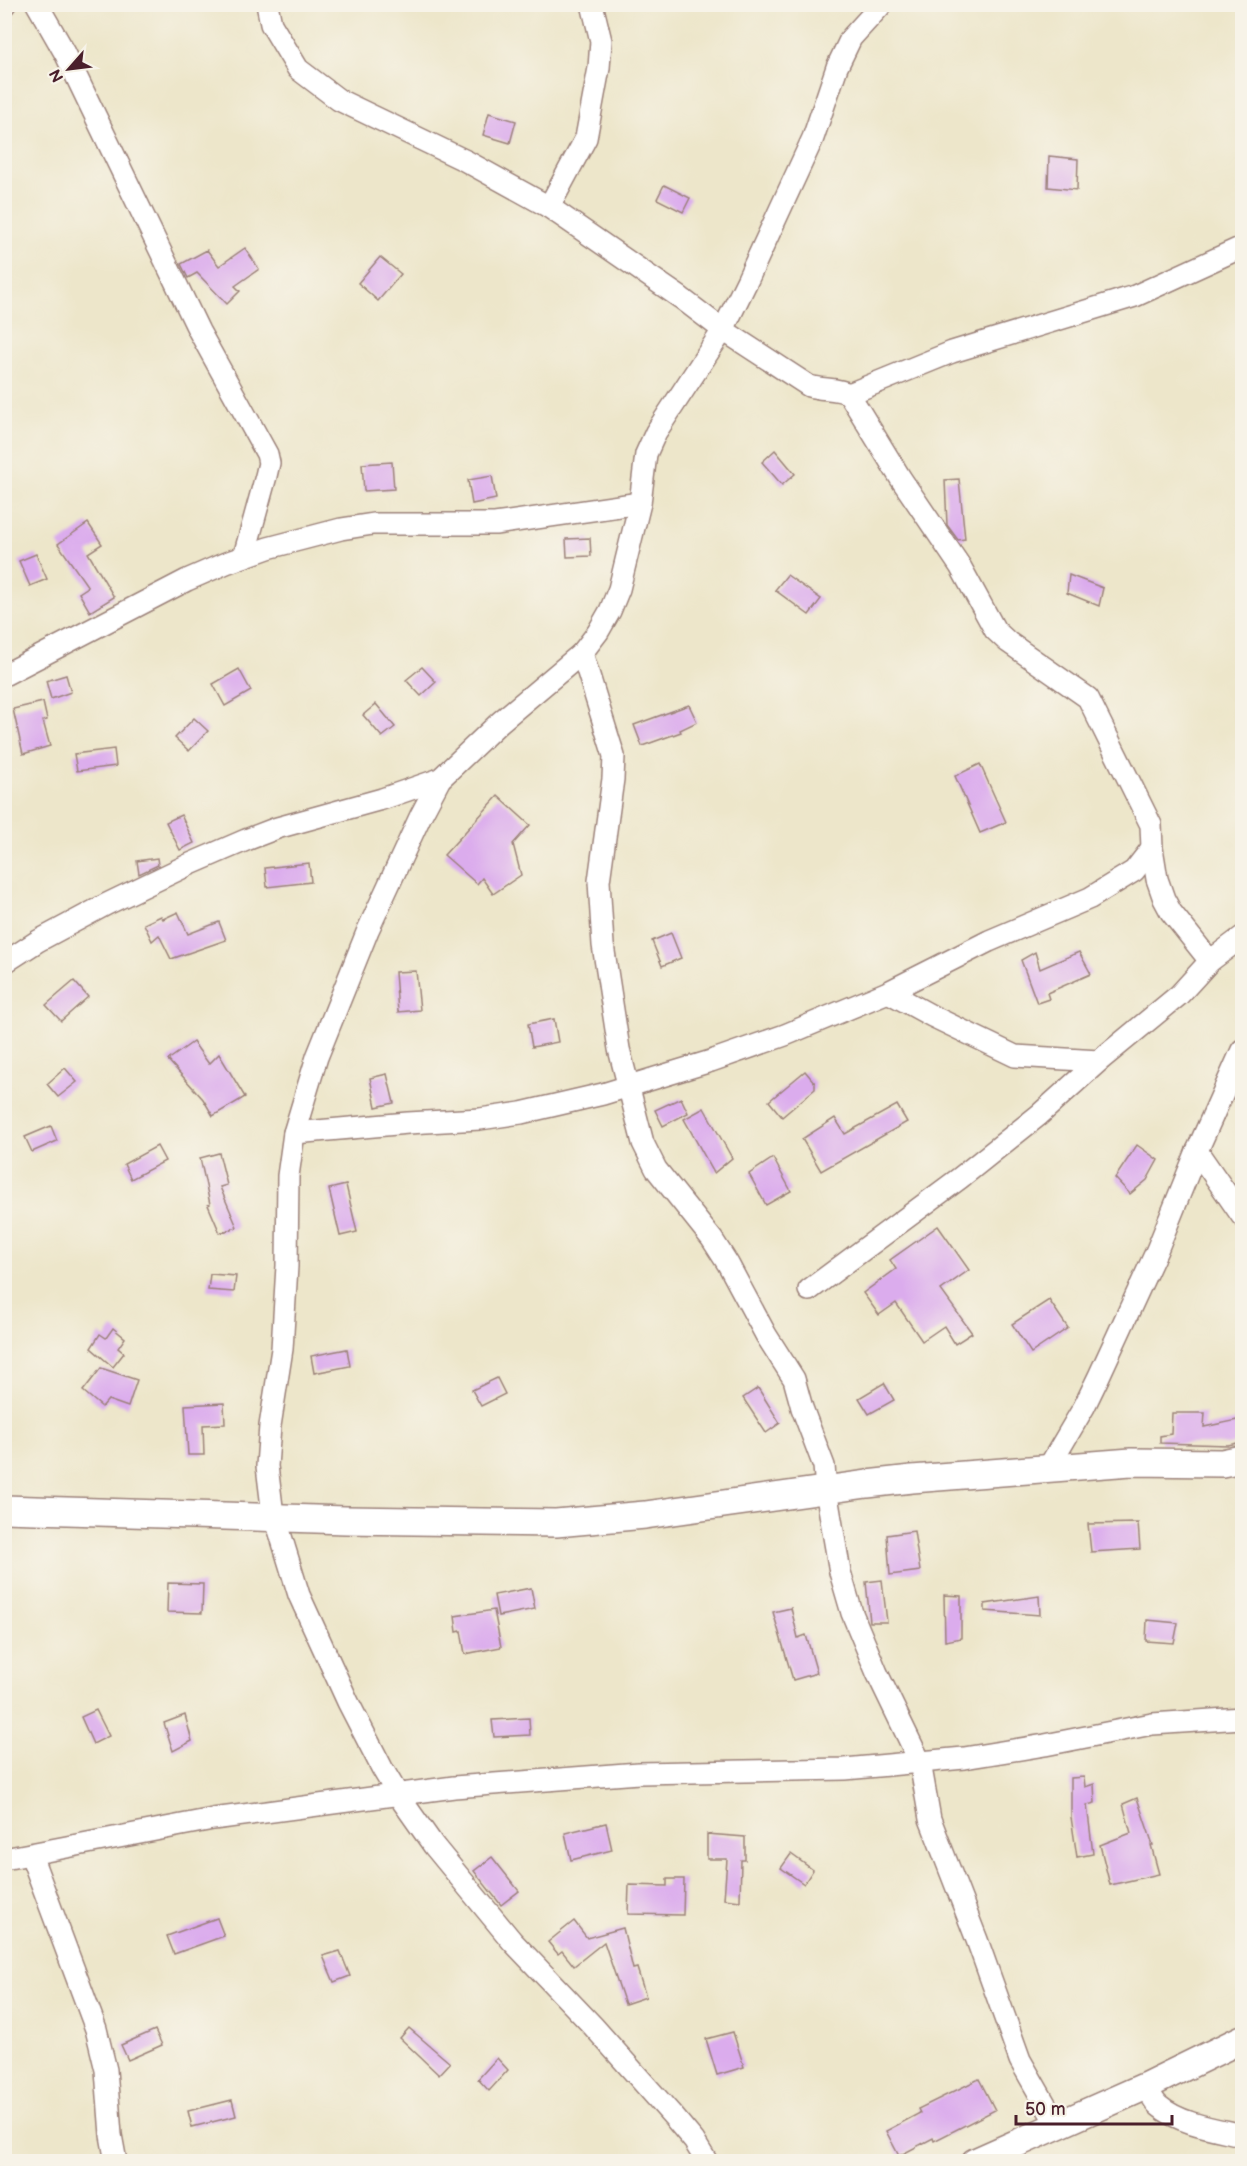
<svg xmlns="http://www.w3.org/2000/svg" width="1247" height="2166" font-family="'Balsamiq Sans',sans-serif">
<rect width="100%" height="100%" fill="#f7f3e8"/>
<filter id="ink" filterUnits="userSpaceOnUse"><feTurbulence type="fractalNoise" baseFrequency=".0167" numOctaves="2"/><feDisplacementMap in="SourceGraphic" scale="12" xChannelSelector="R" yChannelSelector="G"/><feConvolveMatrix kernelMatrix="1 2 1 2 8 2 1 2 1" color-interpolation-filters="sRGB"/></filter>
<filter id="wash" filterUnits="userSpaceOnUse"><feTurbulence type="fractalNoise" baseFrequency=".008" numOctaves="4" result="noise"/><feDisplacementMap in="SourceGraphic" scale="24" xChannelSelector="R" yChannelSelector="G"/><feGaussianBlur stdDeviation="1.35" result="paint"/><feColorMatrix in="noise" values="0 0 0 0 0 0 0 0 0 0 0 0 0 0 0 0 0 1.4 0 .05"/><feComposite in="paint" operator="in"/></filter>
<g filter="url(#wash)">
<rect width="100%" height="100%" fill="#ede6ca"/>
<g id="blocks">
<g fill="#dbaced">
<path d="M489 113 516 121 510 143 483 135Z"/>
<path d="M1049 156 1078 159 1077 190 1048 187Z"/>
<path d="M664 185 690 198 683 212 657 199Z"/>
<path d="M245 248 259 269 235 286 240 291 227 304 197 273 188 278 181 264 207 250 219 266Z"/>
<path d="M380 257 401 274 378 301 358 283Z"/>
<path d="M775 450 795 474 782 485 762 462Z"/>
<path d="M392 462 394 489 364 491 362 464Z"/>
<path d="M492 476 496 499 472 504 468 480Z"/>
<path d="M959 479 965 539 958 540 947 525 945 480Z"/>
<path d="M88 523 102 544 88 553 114 597 90 612 79 593 88 587 58 544Z"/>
<path d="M590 538 591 556 567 557 566 539Z"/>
<path d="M36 554 47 579 30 586 19 561Z"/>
<path d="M787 575 821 599 809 615 775 590Z"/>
<path d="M1069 575 1103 588 1099 606 1067 593Z"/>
<path d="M422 667 436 682 421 696 406 680Z"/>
<path d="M239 669 251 691 225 706 213 684Z"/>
<path d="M66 675 71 692 51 699 46 681Z"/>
<path d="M43 702 47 720 43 721 50 746 23 754 13 709Z"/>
<path d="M376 704 395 727 382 737 363 715Z"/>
<path d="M689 705 697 722 680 730 681 732 642 746 634 725Z"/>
<path d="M194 718 208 731 189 751 175 738Z"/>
<path d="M114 749 116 766 77 771 74 754Z"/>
<path d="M980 764 1006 822 980 833 955 776Z"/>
<path d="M498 796 530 825 513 844 521 875 493 894 482 878 477 884 444 855Z"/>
<path d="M181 815 194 843 180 850 166 822Z"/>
<path d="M157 858 158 865 139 874 137 861Z"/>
<path d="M309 863 311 882 267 887 265 868Z"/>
<path d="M178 912 188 934 219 922 226 940 171 959 159 935 152 941 144 924 161 916 163 919Z"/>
<path d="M671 933 681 958 662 966 652 941Z"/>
<path d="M1035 952 1040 969 1079 952 1091 974 1047 993 1049 999 1037 1003 1021 960Z"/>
<path d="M416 971 420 1010 398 1012 395 972Z"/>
<path d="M74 981 88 997 61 1021 46 1005Z"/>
<path d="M554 1019 558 1042 532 1047 528 1024Z"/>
<path d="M193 1042 209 1064 219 1054 245 1097 213 1116 203 1099 168 1060Z"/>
<path d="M65 1068 77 1082 58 1097 47 1084Z"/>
<path d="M805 1071 815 1083V1089L782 1117 769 1101Z"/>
<path d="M387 1074 394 1103 376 1107 370 1078Z"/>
<path d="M681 1098 688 1113 663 1126 655 1110Z"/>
<path d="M897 1105 907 1122 821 1171 802 1139 835 1118 845 1134Z"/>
<path d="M704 1108 732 1158 714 1173 684 1119Z"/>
<path d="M51 1126 57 1141 32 1152 25 1137Z"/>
<path d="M1137 1145 1158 1160 1147 1180 1130 1194 1115 1178Z"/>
<path d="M157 1146 165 1161 131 1179 124 1164Z"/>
<path d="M219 1153 227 1185 220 1187 237 1227 220 1233 208 1205 210 1204 200 1158Z"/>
<path d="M773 1158 791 1191 766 1205 749 1174Z"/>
<path d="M346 1185 357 1232 340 1236 329 1189Z"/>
<path d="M938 1226 969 1270 941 1290 972 1333 955 1344 944 1326 922 1341 896 1303 879 1315 863 1293 896 1269 890 1260Z"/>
<path d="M210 1274 236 1276 234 1292 208 1290Z"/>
<path d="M1049 1300 1068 1328 1031 1353 1012 1324Z"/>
<path d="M113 1328 125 1338 118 1348 124 1353 113 1367 91 1348 100 1334 106 1338Z"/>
<path d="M347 1349 350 1366 314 1373 311 1356Z"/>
<path d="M101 1368 137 1380 128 1407 108 1400 102 1407 83 1391Z"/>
<path d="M497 1378 505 1394 481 1406 472 1390Z"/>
<path d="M884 1383 894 1400 869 1414 859 1398Z"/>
<path d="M758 1388 780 1423 766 1433 743 1398Z"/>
<path d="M224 1403 225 1424 203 1425 204 1455H188L185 1405Z"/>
<path d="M1172 1413H1205L1204 1427 1242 1419V1442L1228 1445 1160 1443V1436L1171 1434Z"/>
<path d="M1138 1523 1140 1549 1091 1552 1088 1524Z"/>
<path d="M914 1531 920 1571 890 1575 887 1535Z"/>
<path d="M882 1580 887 1622H870L866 1582Z"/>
<path d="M168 1583 203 1584 202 1613 167 1612Z"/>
<path d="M531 1588 535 1609 498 1616 494 1595Z"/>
<path d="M944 1595 961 1596V1638L945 1641Z"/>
<path d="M1039 1596 1040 1615 985 1611V1604Z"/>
<path d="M791 1608 798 1638 806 1635 817 1673 793 1680 773 1612Z"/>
<path d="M494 1610 501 1647 465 1654 461 1631 457 1632 455 1616Z"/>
<path d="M1147 1620 1178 1623 1174 1643 1146 1641Z"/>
<path d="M96 1710 109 1736 93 1744 81 1717Z"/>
<path d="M185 1715 192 1741 173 1751 164 1723Z"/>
<path d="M529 1718 530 1735 494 1737 492 1720Z"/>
<path d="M1084 1777 1085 1787 1094 1784 1095 1803 1087 1805 1093 1854 1077 1857 1071 1817V1778Z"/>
<path d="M1137 1798 1153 1845H1151L1159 1874 1110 1885 1100 1845 1131 1833 1123 1804Z"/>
<path d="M606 1823 612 1850 571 1860 565 1833Z"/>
<path d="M707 1834 745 1837V1860H741L740 1901 724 1899 727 1859H707Z"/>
<path d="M791 1854 813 1870 804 1884 781 1868Z"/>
<path d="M492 1857 519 1891 501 1905 474 1871Z"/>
<path d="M667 1879H684L683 1915 628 1914 629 1885 667 1886Z"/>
<path d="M217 1918 224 1936 174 1954 167 1936Z"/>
<path d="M574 1921 587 1938 623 1928 633 1969 637 1968 646 1997 625 2004 604 1942 574 1966 562 1951 558 1954 548 1942Z"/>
<path d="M340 1951 350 1976 334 1982 323 1956Z"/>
<path d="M409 2028 450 2063 439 2075 400 2038Z"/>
<path d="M155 2030 162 2045 128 2060 121 2045Z"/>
<path d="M733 2032 744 2067 717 2075 706 2039Z"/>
<path d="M497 2058 508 2070 489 2091 478 2079Z"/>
<path d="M979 2079 995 2110 934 2141 933 2138 899 2156 886 2131 920 2113 918 2109Z"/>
<path d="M232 2100 236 2116 192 2127 188 2111Z"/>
</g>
</g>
</g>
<g filter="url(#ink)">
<use href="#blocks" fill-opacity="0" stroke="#9c827a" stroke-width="1.5"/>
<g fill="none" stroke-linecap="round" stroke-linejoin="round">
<g stroke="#9c827a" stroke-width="24">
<g id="minor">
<path d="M37 4 65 53 199 331 267 454 269 463 266 476 244 556"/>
<path d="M267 4 271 24 298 69 339 100 466 161 549 207 681 298 723 330 809 386C822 390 838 388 849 394L901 479 960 566 995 630 1008 642 1088 698 1151 825 1152 848 1157 879 1164 899 1171 912 1210 961"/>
<path d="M4 5 5 4"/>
<path d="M549 207 586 138 599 68 601 41 592 4"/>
<path d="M849 394 952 352 1135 296 1242 247"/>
<path d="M582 653 614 756 613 779 599 881 603 945 619 1049 643 1143 656 1169 712 1239 728 1264 766 1335 794 1379 802 1408 824 1466 826 1490 840 1572 852 1613 877 1673 920 1762 930 1819 977 1940 1020 2060 1057 2125"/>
<path d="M4 675 187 580 226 563 268 548 341 529 373 524H495L640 503"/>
<path d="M4 963 38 941 107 904 188 865 246 840 277 828 382 799 440 779"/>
<path d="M888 992 932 1016 1015 1056 1099 1061"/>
<path d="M294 1133 408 1123 480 1119 521 1113 603 1094 711 1061 785 1035 888 992 989 941 1090 898 1134 871 1152 848"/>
<path d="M1197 1151 1242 1216"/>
<path d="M809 1290 960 1178 1039 1115 1099 1061 1179 995 1210 961 1242 937"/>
<path d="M1047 1470 1084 1407 1099 1376 1157 1250 1197 1151 1242 1050"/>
<path d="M31 1855 96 2029 106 2070 111 2135 116 2162"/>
<path d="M4 1859 213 1819 454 1787 639 1773 845 1769 964 1758 1045 1745 1152 1724 1242 1718"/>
<path d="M1146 2086C1150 2092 1153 2101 1159 2106 1180 2124 1216 2129 1242 2135"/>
<path d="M707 2162 694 2141 673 2116 593 2026 512 1941 434 1846 398 1795 382 1768 348 1702 299 1595 272 1507 267 1466 270 1426 282 1349 287 1266 288 1176 294 1133 317 1057 368 930 421 815 440 779 500 722 582 653 598 632 610 611 619 589 640 503 646 454 656 432 723 330 748 279 813 138 837 67 851 38 882 4"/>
</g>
</g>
<g stroke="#9c827a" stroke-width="30">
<g id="tertiary">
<path d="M4 1509 346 1520 556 1523 645 1515 867 1484 912 1479 1131 1462 1222 1463 1242 1459"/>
<path d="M975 2162 1146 2086 1242 2039"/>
</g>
</g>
<use href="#minor" stroke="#fff" stroke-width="21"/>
<use href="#tertiary" stroke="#fff" stroke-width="27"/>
</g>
</g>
<rect width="1247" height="2166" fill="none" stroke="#f7f3e8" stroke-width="24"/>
<g transform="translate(69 69) rotate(242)" stroke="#f7f3e8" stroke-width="4.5" paint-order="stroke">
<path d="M0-4.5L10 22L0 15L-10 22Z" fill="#4a1f2b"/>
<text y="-9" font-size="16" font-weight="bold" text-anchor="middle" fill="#4a1f2b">N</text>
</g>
<path d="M1016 2115v9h156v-9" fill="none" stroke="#4a1f2b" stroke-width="3"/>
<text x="1025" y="2115" font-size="18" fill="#4a1f2b" stroke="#f7f3e8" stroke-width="4.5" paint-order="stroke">50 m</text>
</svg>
